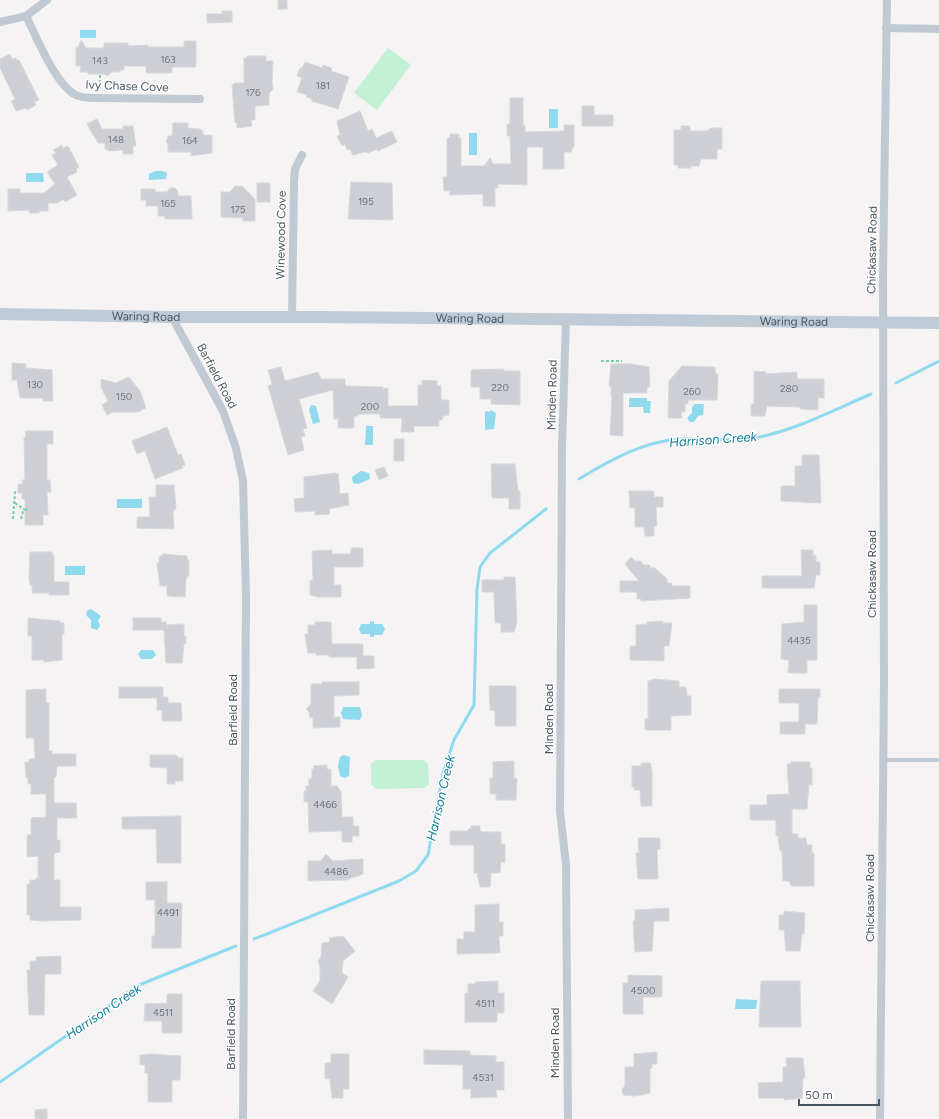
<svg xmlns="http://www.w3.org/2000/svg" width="939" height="1119" font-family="Figtree,sans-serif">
<rect width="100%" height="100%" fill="#f5f3f3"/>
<g fill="#c3f1d5">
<path d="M388 48 411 65 377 110 354 93Z"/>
<path d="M375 760H423L428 764 429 784 425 788 376 789 371 784V764Z"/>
</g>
<g fill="#90daee">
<rect x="80" y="30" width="16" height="8"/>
<rect x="549" y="109" width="9" height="19"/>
<rect x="469" y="133" width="8" height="22"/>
<path d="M155 171H162L167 173 166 179 149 180V174Z"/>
<path d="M26 173H43L44 182H26Z"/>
<path d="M629 398H647V401H651L650 413H644L643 407H629Z"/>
<path d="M695 404H704L703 415 698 416 694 422H690L687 418 692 413V407Z"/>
<path d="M311 405 316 406 320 422 313 424 309 410Z"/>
<path d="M491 410 496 413 494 429 485 430V413L486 411 489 412Z"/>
<path d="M366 426H373V445H365Z"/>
<path d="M361 471 369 473 370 479 358 484 353 483 352 477Z"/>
<rect x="117" y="499" width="25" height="9"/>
<rect x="65" y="566" width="20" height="9"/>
<path d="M91 609 101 616 98 621 100 626 97 630 91 628V620L86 615 87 611Z"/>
<path d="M374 621V624H382L385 629 382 635H374V637H370V634H361L359 629 361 624H370V622Z"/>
<path d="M141 650H153L156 655 152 659H141L138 654Z"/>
<path d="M343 707H360L362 715 360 720 343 719 341 713Z"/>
<path d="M344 755 350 757 349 776 345 778 340 776 338 766 340 757Z"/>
<path d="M736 999 757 1000 756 1009H735Z"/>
</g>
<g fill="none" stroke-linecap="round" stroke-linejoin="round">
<g stroke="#90daee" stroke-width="3">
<path d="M896 383 939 361"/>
<path d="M579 479C610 460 644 441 681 439 705 438 730 442 754 438 794 431 834 410 871 394"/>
<path d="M254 939 399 881 416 871 428 855 443 773 454 740 474 705 477 589 480 567 490 553 546 509"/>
<path d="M0 1082 139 985 236 946"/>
</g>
</g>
<g fill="#cdcfd5" stroke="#d7d9de">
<rect x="278" y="0" width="9" height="9"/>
<path d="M222 11H232V22L207 23V14H222Z"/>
<path d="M81 40 86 48H104V43H128V46L148 45V47H184V41H196V63L195 67H172V73H146V66H124V70H120V72H112L107 76 105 74H88V72H80L81 66H76V47H78Z"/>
<path d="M10 54 12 59 16 58 17 61 19 60 39 100 34 102 36 105 27 110 26 108 16 111 11 101 15 99 0 68V59Z"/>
<path d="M247 56H266V61H273L272 83 273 89 269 93V105L255 106V120H251L252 126 237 128V123H235L232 85 235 83H244V58H247Z"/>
<path d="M305 62 322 68 323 65 332 68 331 71 349 77 338 109 312 101V99L306 97 307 95 297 92 302 78 297 76 300 68H302Z"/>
<path d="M510 98H523V125H525V132L564 131V125H574V147L572 148V152H564V169H543V147H527V185L498 184V188H495V206H483V194L450 195V191H444L443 177H447V138H450V134H459V138H461V166H484L490 158 493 164H511L510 136H507V124H510Z"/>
<path d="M582 106H594V115H613V126H582Z"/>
<path d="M360 111 368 131 372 129 376 138 392 131 397 142 378 151 377 149 368 153 365 152 353 155 350 149 347 150 345 144 342 146 337 136 340 135 337 121Z"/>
<path d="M97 119 102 129H123V126H133L136 146H133V154H123V150L109 151 105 149V143H98L87 124Z"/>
<path d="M173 123H188V128L200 129 203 131V135H212V153L191 156V152H168V144L166 142 168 136H172Z"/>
<path d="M681 126H690V131H707L711 128H722V149H717V159H701L699 166H691V168H678V165H674V130H681Z"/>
<path d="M62 145 63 148 68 146 79 167 76 169 77 172 67 177 77 195 65 202 64 199 57 203H48V211H40L39 213H30L28 210 8 211V189H20V193H44L55 184 47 172 58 165 52 155 56 153 53 150Z"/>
<path d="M351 182 392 183 393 220 348 219Z"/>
<rect x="257" y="183" width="13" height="19"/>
<path d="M235 186H242L255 199V221H243V218L221 217V192H230Z"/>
<path d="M170 188H175L178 191V196H191L192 219H165V216H158V206H146V200H141V189H155V192H167Z"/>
<path d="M12 363 26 364V368L52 370 53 401H43V398H20L17 380H12Z"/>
<path d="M611 364H632L649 367 650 387H647V393H623V436L610 435 612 396H611V386H609Z"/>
<path d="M682 366 715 367V372L718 375 717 400H688V404H685V412H681L682 418H668L669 381Z"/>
<path d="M281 367 285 381 318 372 321 379H345V386L383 387V389L388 388V406H418V385H422V380L437 381V386L441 385V400H449V415L443 416 442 420H439V426H414V432H401L402 418H380V414H361L354 417V428H338V419H334L333 390 299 399 307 428 303 429 305 436 301 437 304 450 288 455 268 386 272 384 268 370Z"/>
<path d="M504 369V371H520V405L491 404V399H480V387H471V370Z"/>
<path d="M754 371 766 372V374L797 372V379H824V398H818V410L800 409V407L767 406 765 416H751V404H754Z"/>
<path d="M129 377 140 391 146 408 138 412H113L107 415 102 405 108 401 101 387V379L116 383Z"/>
<path d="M167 427 178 455 181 454 185 465 182 466 183 468 155 479 145 451 137 454 132 441Z"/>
<path d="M25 431H53V444H47V480H50L51 492H47L48 515H43V525H25V499H22V493H18V484H23L22 480H25L24 437H26Z"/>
<rect x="394" y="439" width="10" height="22"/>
<path d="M802 455H819L821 503 781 501V486H795V466H802Z"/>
<path d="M491 464H515L518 491H520V509H509V498H492Z"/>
<path d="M384 467 388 476 379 480 375 470Z"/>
<path d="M335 473 338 474 340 494 348 493 349 505 329 509 330 514 315 515V511L295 512 294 499 304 498V477Z"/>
<path d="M156 485H174L176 508 173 512 174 529 137 528V517H150L149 497H156Z"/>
<path d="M629 491H654V497H663V507H656L657 526H654V536H645L644 527H635V508H630Z"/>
<path d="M351 548H363V567H334V585H341V597H318L310 595V580H313L312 551 332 550V554H351Z"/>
<path d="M801 550H813V556L816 555V562H820V575H816L814 588H762V576H802Z"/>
<path d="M30 552H52V555H54V582H69V595H49V593H32V585H30L29 577Z"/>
<path d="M163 554 187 556V560H189V576H187L186 580 185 597 167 596V586H160L157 563H159V557Z"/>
<path d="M631 557 635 561H640L644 565H650V568H655L667 579V583H672V586H690V598L641 601V599H637V593L634 592H620V581H639L625 564Z"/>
<path d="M504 577H515L517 623 514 632H501V623H495L494 592H482V580H504Z"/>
<path d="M804 605H817V660H807V673H788L789 660 781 659 782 624 804 622Z"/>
<path d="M28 618 60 621V623H64V634H62V660L44 662 43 660H32V636H28Z"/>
<path d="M133 618H161V622H166V625L184 624V636H186V644H184L182 663H166L164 630H133Z"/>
<path d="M663 621V623H672L669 646H664V661L630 660V646H636V625L647 624V622Z"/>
<path d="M315 622H331L332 644H363V656H374V668L357 669V657H329V655H316V653H308L305 634H308V625H315Z"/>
<path d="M655 679 679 681V687H686L687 696H691V715L671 716V730H645V719H648V681Z"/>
<path d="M322 682H359V695L334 696V717H340V727L313 728V718L310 717 309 712 306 709 311 704V684H322Z"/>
<path d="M489 686H516V726H495V711L490 710Z"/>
<path d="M119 687H163V697H168V703H181L182 721H162V710H157V698H119Z"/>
<path d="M46 689V703H49V751H52V754H76V766H57L56 777H54V803H76L77 818H57V840H60V852L54 853V880H60V907H81V920L41 921 30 920V915H27V884H30V880H36V878H38V856L27 857V836L31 834V818L46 817V794H31V784H28V777H26L25 762H29V759H35L34 738H26V690Z"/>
<path d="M779 689H820V697H818L817 724H805V734H780V722H799V703H779Z"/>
<path d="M150 755H176L178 758H183V781H175V784H167V768L150 767Z"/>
<path d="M514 761V778L517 779 516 800H496V794H490V778H493V762Z"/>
<path d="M791 762H810V768H812V785L809 784 807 809H792V834H798V838H806L807 845H812V853H814V886H791L789 881H783L782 851H780L779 845 778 836H776V820H750V805H767V795L789 794 787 764H791Z"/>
<path d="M641 763H650L652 771V806H641L640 790H634V787H632V766H641Z"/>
<path d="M327 765V769H331V786H337L341 792 342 817H353V826H359V836H352V842H342V831L309 832 308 802H304V791H306V786H309V779H312V769H314V766Z"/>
<path d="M181 816V863H157L156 829H122V817Z"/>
<path d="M471 826H480V831L484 832H501V844H505V863L501 861 500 873H491L490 887H480L477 873H474V845H450V831H468V829H471Z"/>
<path d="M638 838H660V849H657L658 879H638L636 853H639Z"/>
<path d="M326 854 333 861 363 859V874L346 880 308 881V861H321Z"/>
<path d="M146 882H167V903H182L181 948H152V936H155V900H146Z"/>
<path d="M499 904V922H503V936H499L500 953 457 954V939H464V932H475V905Z"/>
<path d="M669 908V921H654L652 951 635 952 633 921H635V910Z"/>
<path d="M784 911 805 913 804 934H802L800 951H786L784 930H779V915H784Z"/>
<path d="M343 936 355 951 343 961 342 973 348 977 332 1004 313 991 320 981V967L318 961 321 957 322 943 330 942 329 938Z"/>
<path d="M61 956V974H45L44 1015H29L27 970H30V961H36V957Z"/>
<path d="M628 975 662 976V997H643V1014H623V983H628Z"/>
<path d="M498 981V993H504V1013H497V1022H465V993H468V984H475L476 982Z"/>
<path d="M761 981H800L801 1027H759Z"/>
<path d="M167 994H182V1033H162V1021H144L145 1004 167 1003Z"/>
<path d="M424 1050 470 1051V1055L496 1056V1062H504V1090H496L497 1097 471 1098V1089H463V1065L424 1064Z"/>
<path d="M657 1052V1064H652V1068H650V1093L635 1096 623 1095 622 1089 625 1086V1067H634V1054Z"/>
<path d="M151 1054 181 1056 180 1080H172V1102H148V1073H145V1065H140V1055Z"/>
<path d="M331 1054H349V1089H343V1098H332L330 1079H325V1063H331Z"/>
<path d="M786 1058H803L805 1078H803L802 1098 785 1100 783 1098H759L758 1083 783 1082V1067H787Z"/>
<path d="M47 1109V1119H35V1110Z"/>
</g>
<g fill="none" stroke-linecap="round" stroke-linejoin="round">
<g stroke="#7ad0a6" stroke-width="2" stroke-dasharray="3 2" stroke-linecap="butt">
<path d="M100 75V90"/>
<path d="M601 361H622"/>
<path d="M15 503 25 510"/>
<path d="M13 519 15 492 17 490"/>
<path d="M21 519 23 511 28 509"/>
</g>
<path stroke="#c1cad2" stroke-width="4" d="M883 760H939"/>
<g stroke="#c1cad2" stroke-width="8">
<path d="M26 16C36 36 55 83 74 94 80 98 88 98 95 98L200 99"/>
<path d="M0 22 26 16 47 0"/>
<path d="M886 28 939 29"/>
<path d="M172 317 223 411 236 448 243 481 246 596 243 1119"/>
<path d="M292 317 294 181 295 169 302 155"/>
<path d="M566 319 562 447 560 811 566 865 568 1119"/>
<path d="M880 1119 884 682 883 275 887 0"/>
</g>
<path stroke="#c1cbd6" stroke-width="12" id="s1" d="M0 314 172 317H321L939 323"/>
</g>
<g text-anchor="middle" stroke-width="3" stroke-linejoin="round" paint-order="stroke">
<g font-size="10" fill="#6b747e">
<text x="168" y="63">163</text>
<text x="100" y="64">143</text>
<text x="323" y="89">181</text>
<text x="253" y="96">176</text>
<text x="116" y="143">148</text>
<text x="190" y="144">164</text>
<text x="366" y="205">195</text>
<text x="168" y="207">165</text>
<text x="238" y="213">175</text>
<text x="35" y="388">130</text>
<text x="500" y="391">220</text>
<text x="789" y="392">280</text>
<text x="692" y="395">260</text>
<text x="124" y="400">150</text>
<text x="370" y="410">200</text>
<text x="799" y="644">4435</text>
<text x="325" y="808">4466</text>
<text x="336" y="875">4486</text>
<text x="168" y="916">4491</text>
<text x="643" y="994">4500</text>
<text x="485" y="1007">4511</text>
<text x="163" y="1016">4511</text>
<text x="483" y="1081">4531</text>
</g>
<g font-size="12" fill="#4a5661" stroke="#fff">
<text transform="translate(127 86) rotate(2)" y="4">Ivy Chase Cove</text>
<text transform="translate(281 235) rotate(-89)" y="4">Winewood Cove</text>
<text transform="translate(872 250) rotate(-89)" y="4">Chickasaw Road</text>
<text dy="4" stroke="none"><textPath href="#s1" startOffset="146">Waring Road</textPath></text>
<text dy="4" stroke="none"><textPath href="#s1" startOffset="470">Waring Road</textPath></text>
<text dy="4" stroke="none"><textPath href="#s1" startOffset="794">Waring Road</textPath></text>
<text transform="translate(217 376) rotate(62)" y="4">Barfield Road</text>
<text transform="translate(552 395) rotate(-89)" y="4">Minden Road</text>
<text transform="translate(872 574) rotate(-90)" y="4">Chickasaw Road</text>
<text transform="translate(233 710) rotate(-90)" y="4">Barfield Road</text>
<text transform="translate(549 719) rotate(-90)" y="4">Minden Road</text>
<text transform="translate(870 898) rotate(-90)" y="4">Chickasaw Road</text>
<text transform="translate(231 1034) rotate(-90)" y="4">Barfield Road</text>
<text transform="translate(555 1043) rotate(-90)" y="4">Minden Road</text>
</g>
<g font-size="13" font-style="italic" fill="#0c7c9b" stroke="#fff">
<text transform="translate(713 439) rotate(-4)" y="5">Harrison Creek</text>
<text transform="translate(440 798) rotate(-77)" y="5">Harrison Creek</text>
<text transform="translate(103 1011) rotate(-34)" y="5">Harrison Creek</text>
</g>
</g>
<path d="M799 1099v6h80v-6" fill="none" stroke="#4a5661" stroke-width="2"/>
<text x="805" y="1099" font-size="12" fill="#4a5661" stroke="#ffffff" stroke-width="3" paint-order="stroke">50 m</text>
</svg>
